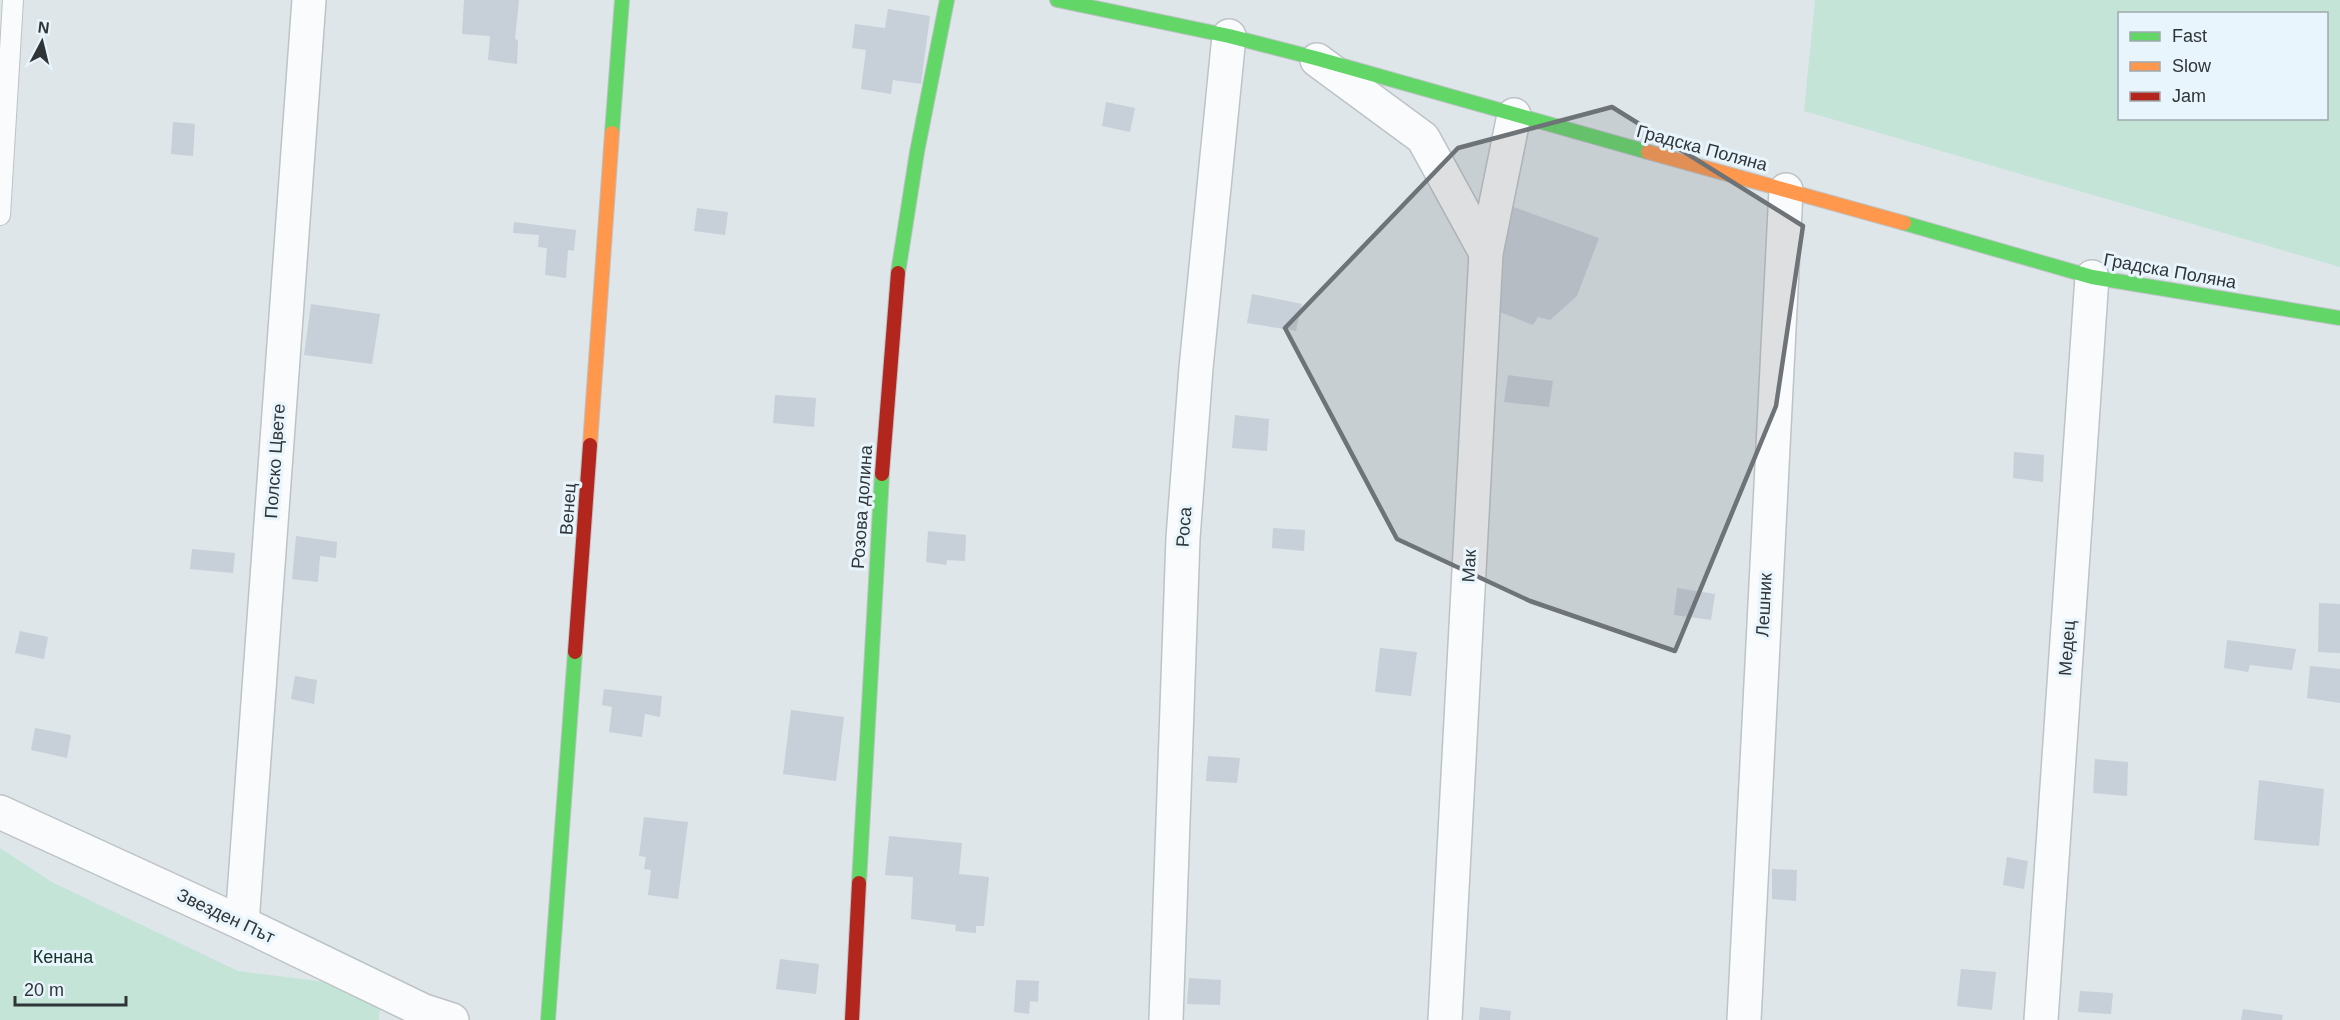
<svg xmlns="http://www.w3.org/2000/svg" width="2340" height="1020" font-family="Helvetica,sans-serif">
<rect width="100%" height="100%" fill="#dee6ea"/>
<g fill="#c4e4d8" fill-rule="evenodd">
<path d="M1815 0H2340V267L1804 111ZM2120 14H2326V118H2120Z"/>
<path d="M0 848 52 882 238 971 381 989 379 1020H0Z"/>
</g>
<g fill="#c7cfd8">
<path d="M464 0H519L515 39 518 40 517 64 488 60 490 36 462 34Z"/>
<path d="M888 9 930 16 921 84 893 80 891 94 861 89 866 50 852 48 855 24 885 28Z"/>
<path d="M1106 102 1135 108 1130 132 1102 126Z"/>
<path d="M173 122 195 124 193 156 171 154Z"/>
<path d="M1511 206 1599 238 1577 296 1550 320 1538 317 1533 325 1492 309Z"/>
<path d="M697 208 728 212 725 235 694 231Z"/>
<path d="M514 222 576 230 574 251 568 250 566 278 545 275 547 248 538 247 539 235 513 233Z"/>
<path d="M1252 294 1302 304 1296 331 1247 323Z"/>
<path d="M311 304 380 314 372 364 304 355Z"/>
<path d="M1508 375 1553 381 1549 407 1504 402Z"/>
<path d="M775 395 816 398 814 427 773 423Z"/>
<path d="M1235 415 1269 419 1267 451 1232 448Z"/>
<path d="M2014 452 2044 455 2043 482 2013 478Z"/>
<path d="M1273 528 1305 530 1304 551 1272 548Z"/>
<path d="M928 531 966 535 965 561 947 560 946 565 926 562Z"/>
<path d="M296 536 337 542 336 558 320 556 318 582 292 579Z"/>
<path d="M192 549 235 553 233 573 190 569Z"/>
<path d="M1677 588 1715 594 1711 620 1674 615Z"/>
<path d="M2319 603 2340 604V653L2318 652Z"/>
<path d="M20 631 48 637 44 659 15 653Z"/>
<path d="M2227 640 2296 649 2292 670 2250 665 2248 672 2224 668Z"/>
<path d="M1380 648 1417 652 1411 696 1375 692Z"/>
<path d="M2310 666 2340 669V703L2307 698Z"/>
<path d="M295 676 317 680 314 704 291 699Z"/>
<path d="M604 689 662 696 660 717 645 714 642 737 609 732 612 707 602 705Z"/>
<path d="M791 710 844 717 836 781 783 774Z"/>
<path d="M35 728 71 735 67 758 31 750Z"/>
<path d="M1208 756 1240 758 1237 783 1206 781Z"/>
<path d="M2095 759 2128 762 2127 796 2093 793Z"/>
<path d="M2259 780 2324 789 2319 846 2254 840Z"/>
<path d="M644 817 688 822 678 899 648 895 651 870 644 869 646 857 639 856Z"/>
<path d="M889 836 962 843 959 874 989 877 984 926H976V933L955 931 956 925 911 919 913 877 885 875Z"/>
<path d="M2007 857 2028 861 2024 889 2003 885Z"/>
<path d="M1772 869 1797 870 1796 901 1772 899Z"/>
<path d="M780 959 819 964 816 994 776 989Z"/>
<path d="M1961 969 1996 972 1992 1010 1957 1006Z"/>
<path d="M1189 978 1221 980 1220 1005 1187 1004Z"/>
<path d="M1016 980 1039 981 1038 1002 1030 1001 1029 1014 1014 1012Z"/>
<path d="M2080 991 2113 993 2111 1014 2078 1012Z"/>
<path d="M1480 1007 1511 1011 1510 1020H1479Z"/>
<path d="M2243 1009 2283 1015 2282 1020H2241Z"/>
</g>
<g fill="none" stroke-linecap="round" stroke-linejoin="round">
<g stroke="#bdc3c6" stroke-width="22">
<path id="lane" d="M0 215 13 0"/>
</g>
<g stroke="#bdc3c6" stroke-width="36">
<g id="street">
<path d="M1317 60 1423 138 1486 253"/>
<path d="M0 812 242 923 424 1011 452 1020"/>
<path d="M242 923 309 0"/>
<path d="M1166 1020 1183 538 1196 368 1229 36"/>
<path d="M1445 1020 1486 253 1514 115"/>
<path d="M1744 1020 1786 190"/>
<path d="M2041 1020 2092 277"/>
</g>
</g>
<g stroke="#bdc3c6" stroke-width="16">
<g id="fast">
<path d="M1057 0 1229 36 1315 58 1648 152"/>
<path d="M612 133 622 0"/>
<path d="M1904 223 2092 277 2340 318"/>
<path d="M898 273 917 152 947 0"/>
<path d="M859 883 882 474"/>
<path d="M548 1020 575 652"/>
</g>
</g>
<g stroke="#bdc3c6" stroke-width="16">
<g id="slow">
<path d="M1648 152 1904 223"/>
<path d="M590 445 612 133"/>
</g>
</g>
<g stroke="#bdc3c6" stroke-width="16">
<g id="jam">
<path d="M882 474 898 273"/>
<path d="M575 652 590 445"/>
<path d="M852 1020 859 883"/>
</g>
</g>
<use href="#lane" stroke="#fafbfc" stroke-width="20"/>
<use href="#street" stroke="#fafbfc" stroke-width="33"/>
<use href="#fast" stroke="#63d668" stroke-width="14"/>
<use href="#slow" stroke="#ff974d" stroke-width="14"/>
<use href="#jam" stroke="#b3261e" stroke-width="14"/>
</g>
<path fill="#6d7376" fill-opacity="0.2" stroke="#6d7376" stroke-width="4.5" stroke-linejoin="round" d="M1612 107 1803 226 1776 406 1675 651 1530 601 1397 539 1285 328 1458 148Z"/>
<g text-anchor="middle" stroke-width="6" stroke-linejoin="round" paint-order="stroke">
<g font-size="18" fill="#303537" stroke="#e8f5fc">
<text transform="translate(1702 148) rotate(15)" y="6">Градска Поляна</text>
<text transform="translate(2170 271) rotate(10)" y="6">Градска Поляна</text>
<text transform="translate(275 461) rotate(-86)" y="6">Полско Цвете</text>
<text transform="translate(862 507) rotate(-86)" y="6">Розова долина</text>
<text transform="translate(568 509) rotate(-86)" y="6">Венец</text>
<text transform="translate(1184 527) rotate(-86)" y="6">Роса</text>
<text transform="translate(1469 566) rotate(-87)" y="6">Мак</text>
<text transform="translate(1764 605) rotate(-87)" y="6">Лешник</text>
<text transform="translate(2067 648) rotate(-86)" y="6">Медец</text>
<text transform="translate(226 916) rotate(25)" y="6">Звезден Път</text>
</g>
<g font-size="18" fill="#143326" stroke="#e8f5fc">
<text x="63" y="963">Кенана</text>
</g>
</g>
<rect x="2118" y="12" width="210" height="108" fill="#e8f5fc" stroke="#9ea8ad" stroke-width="1.5"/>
<rect x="2130" y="32" width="30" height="9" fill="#63d668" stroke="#9ea8ad" stroke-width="1.5"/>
<text x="2172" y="42" font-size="18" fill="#303537">Fast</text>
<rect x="2130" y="62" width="30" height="9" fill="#ff974d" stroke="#9ea8ad" stroke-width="1.5"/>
<text x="2172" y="72" font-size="18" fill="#303537">Slow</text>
<rect x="2130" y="92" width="30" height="9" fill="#b3261e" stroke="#9ea8ad" stroke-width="1.5"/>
<text x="2172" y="102" font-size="18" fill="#303537">Jam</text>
<g transform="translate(42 42) rotate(7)" stroke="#e8f5fc" stroke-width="4.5" paint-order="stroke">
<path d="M0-4.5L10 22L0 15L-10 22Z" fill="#303537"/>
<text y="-9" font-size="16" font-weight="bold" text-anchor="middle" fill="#303537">N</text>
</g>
<path d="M15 996v9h111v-9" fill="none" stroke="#303537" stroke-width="3"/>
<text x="24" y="996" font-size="18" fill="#303537" stroke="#e8f5fc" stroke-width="4.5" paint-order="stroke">20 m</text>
</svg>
